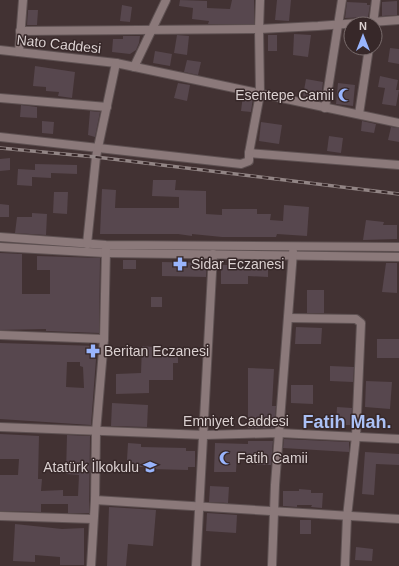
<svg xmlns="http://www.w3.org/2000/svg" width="399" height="566" font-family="Helvetica,sans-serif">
<rect width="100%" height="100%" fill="#423233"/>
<g fill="#57474e" fill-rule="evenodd">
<path d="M180 0 207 1V8L230 9 232 0H254V24H208L209 21 192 19 193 8 179 6Z"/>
<path d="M277 0H291L289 21 275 20Z"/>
<path d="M397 1V15L382 16V2Z"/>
<path d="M347 2 367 3V5H370L368 17 345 18Z"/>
<path d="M122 5 132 7 130 22 120 21Z"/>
<path d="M28 10H38L37 25H27Z"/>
<path d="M294 34 311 35 308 57 293 55Z"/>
<path d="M177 35 189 36 187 55 174 53Z"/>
<rect x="268" y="35" width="9" height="16"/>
<path d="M123 36H140L139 43 136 50 130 54 112 52 113 39H123Z"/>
<path d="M390 48 399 49V64L388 62Z"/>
<path d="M155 51 172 54 170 66 153 63Z"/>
<path d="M187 60 201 62 198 75 184 72Z"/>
<path d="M35 66 75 72 72 98 58 96 59 92 46 91V87L33 86Z"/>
<path d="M380 76 398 80 396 90H399L396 106 382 104 385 88 378 87Z"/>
<path d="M306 79 323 82 321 99 303 96Z"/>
<path d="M178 83 190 85 187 101 174 98Z"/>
<path d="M338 83 355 85 353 106 336 104Z"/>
<path d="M243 95 253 98 251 112 241 111Z"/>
<path d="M21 105 37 107V118L20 117Z"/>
<path d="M90 111 100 112 95 137 88 135Z"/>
<path d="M42 121 54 122 53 134 42 133Z"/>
<path d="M362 121 376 124 374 133 361 131Z"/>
<path d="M261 122 282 125 279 144 259 141Z"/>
<path d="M391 127 399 128V142L388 140Z"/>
<path d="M329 136 343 138 341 153 327 151Z"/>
<path d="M10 158V170L0 171V159Z"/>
<path d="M35 164 77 165V174L51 173V178L32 177V186L17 185 18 169 35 170Z"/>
<path d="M153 180H176L175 190 206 191V214L222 215V209H257V214H271L270 220 283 221 284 205 309 207 307 236 277 234 276 237H222L192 234V236L178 234H100L102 189 116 190 115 208H179V197L152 196Z"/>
<path d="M54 192H68L67 214 53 213Z"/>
<path d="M0 204 9 205V217H0Z"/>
<path d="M32 213 47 214 46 235 15 233 17 217H32Z"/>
<path d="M366 220 384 222 383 225H397V239L363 240Z"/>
<path d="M0 253 22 254V294H50V270H37V256L100 258 99 333 46 331V329L0 330Z"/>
<rect x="123" y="260" width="13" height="9"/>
<path d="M162 262 207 263 206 277 162 276Z"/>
<path d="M252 263 268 264V277L248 276V284H221V265H252Z"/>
<path d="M386 263H397V293L382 292Z"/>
<rect x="307" y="290" width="17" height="23"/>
<rect x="151" y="297" width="11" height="10"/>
<path d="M296 327 322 328 321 344H295Z"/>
<rect x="377" y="339" width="22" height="19"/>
<path d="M0 343 97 346 91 425 0 419ZM67 362H80V366L83 367 84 388 66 387Z"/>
<path d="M142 346 154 347V353H178V363H173V380H149V393L116 394V374L141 373Z"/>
<path d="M330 366 354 367 353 382 330 381Z"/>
<path d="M248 368 274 369 272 406H276L274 428H248Z"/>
<path d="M366 381 392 382 390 409 365 407Z"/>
<path d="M291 385H313V404L291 403Z"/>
<path d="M112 403 148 405 147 427 111 426Z"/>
<path d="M337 407 352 408 351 425H336Z"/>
<path d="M0 434 39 436 38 479H42L41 491 63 490V496H78L79 475 66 474 67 435 90 436 89 513H68V504H41V512L0 511V475H18L19 459H0Z"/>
<path d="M284 439 349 442V452L283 448Z"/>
<path d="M248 441H273L271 465H256V455L237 454 236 472H214L215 443 248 444Z"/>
<path d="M128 443 141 444V447L186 448V451H195V467H188V470L150 469V467H131L132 461 127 460Z"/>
<path d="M365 452 399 454V465L376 464 374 495 362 494Z"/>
<path d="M210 486 229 487 228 503 209 502Z"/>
<path d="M299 489 311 490V493H323L322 508 311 507 312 505H297V507L283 506V491H299Z"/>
<path d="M109 507 156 510 153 546 128 544 126 566H107Z"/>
<path d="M207 513 237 515 236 533 206 531Z"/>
<rect x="300" y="520" width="11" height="14"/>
<path d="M15 524 62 529 84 528V565H60V557L35 555V562L13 561Z"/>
<path d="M356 547 373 549 372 561 355 560Z"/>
</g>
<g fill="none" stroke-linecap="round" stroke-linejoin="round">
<g stroke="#5e5152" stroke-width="10">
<g id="minor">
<path d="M373 24 376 0"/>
<path d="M20 31 259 29 318 26 399 20"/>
<path d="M0 50 116 63 399 123"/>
<path d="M19 52 23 0"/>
<path d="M134 67 166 0"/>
<path d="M0 98 107 107"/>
<path d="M325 108 342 0"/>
<path d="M359 114 369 48"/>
<path d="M0 137 241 164 249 161V153L399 165"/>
<path d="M249 153 260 94 259 29 260 0"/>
<path d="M0 237 106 245 399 247"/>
<path d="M87 244 96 157 116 63"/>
<path d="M0 247 105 253 399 257"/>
<path d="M288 318 356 319 361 323 356 436 347 517 345 566"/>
<path d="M0 335 104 339"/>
<path d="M0 427 205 435 279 433 399 439"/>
<path d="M95 500 399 519"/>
<path d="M0 516 93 519"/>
<path d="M91 566 95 500 96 432 104 339 106 249"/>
<path d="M196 566 213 254"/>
<path d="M272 566 275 485 293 252"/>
</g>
</g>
<use href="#minor" stroke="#8b797a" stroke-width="8"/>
<g stroke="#928585" stroke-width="3.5">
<path id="rail" d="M0 148 96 157 399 194"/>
</g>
<use href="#rail" stroke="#372829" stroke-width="2" stroke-dasharray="6" stroke-linecap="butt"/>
</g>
<defs>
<g id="mosque-bare" transform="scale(1.08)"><path d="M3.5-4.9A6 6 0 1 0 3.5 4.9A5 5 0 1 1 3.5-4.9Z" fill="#99b5fd" stroke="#372829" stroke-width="2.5" paint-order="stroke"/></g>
<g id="pharmacy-bare" transform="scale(1.08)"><path d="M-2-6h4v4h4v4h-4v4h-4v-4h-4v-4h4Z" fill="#99b5fd" stroke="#372829" stroke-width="2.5" paint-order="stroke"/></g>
<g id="school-bare" transform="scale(1.08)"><path d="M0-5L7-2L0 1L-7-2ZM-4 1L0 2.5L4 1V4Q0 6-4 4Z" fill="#99b5fd" stroke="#372829" stroke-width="2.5" paint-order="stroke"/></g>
</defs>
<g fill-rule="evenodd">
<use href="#mosque-bare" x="345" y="95"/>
<use href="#pharmacy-bare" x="180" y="264"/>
<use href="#pharmacy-bare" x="93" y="351"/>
<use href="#mosque-bare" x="226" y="458"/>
<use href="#school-bare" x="150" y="467"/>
</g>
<g text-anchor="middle" stroke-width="3" stroke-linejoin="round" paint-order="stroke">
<g font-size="14" fill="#dbd1d1" stroke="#372829">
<text transform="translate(59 44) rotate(6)" y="5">Nato Caddesi</text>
<text x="236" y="426">Emniyet Caddesi</text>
</g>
<g font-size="14" fill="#dbd1d1" stroke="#372829" text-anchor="start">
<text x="334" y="100" text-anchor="end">Esentepe Camii</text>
<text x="191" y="269">Sidar Eczanesi</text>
<text x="104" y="356">Beritan Eczanesi</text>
<text x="237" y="463">Fatih Camii</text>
<text x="139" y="472" text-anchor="end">Atatürk İlkokulu</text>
</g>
<g font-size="18" font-weight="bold" fill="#abc1f6" stroke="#372829">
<text x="347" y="428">Fatih Mah.</text>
</g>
</g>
<g transform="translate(363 36)"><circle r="19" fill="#372829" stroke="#796c6c"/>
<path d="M0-3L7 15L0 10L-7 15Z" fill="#99b5fd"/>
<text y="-6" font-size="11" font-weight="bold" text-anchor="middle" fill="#dbd1d1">N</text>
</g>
</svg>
